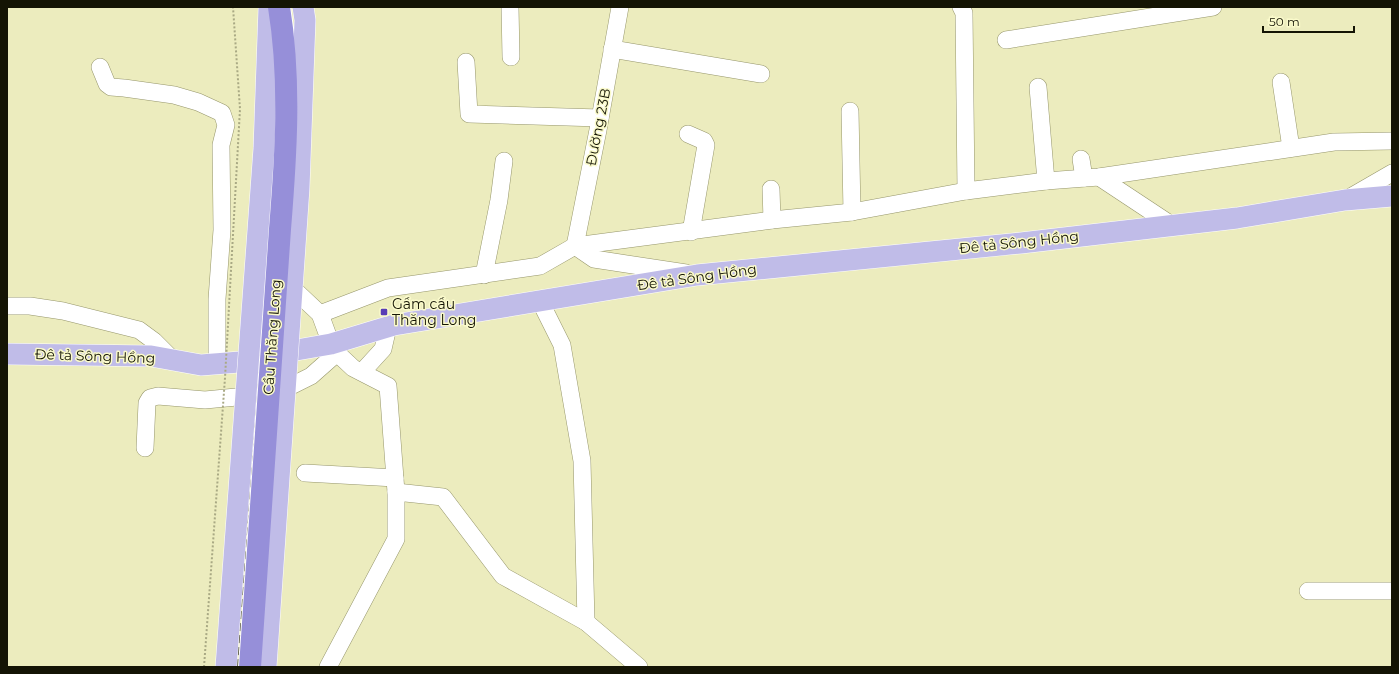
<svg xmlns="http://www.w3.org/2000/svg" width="1399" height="674" font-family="Montserrat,sans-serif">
<rect width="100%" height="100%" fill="#ececbe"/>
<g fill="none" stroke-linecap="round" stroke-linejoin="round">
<g stroke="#96966b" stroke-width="18">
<g id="minor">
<path d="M510 7 511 57"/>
<path d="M961 7 964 13 966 191"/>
<path d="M1006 40 1213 7"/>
<path d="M612 49 761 74"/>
<path d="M466 62 469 114 600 118"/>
<path d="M100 67 107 84 111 87 124 88 174 95 198 102 222 113 226 125 221 145 222 230 217 299V364"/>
<path d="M1281 82 1291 148"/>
<path d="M1038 87 1046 181"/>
<path d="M850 111 852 212"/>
<path d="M688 134 704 141 706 145 691 232"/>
<path d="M1081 159 1084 178"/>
<path d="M1099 177 1173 226"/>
<path d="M771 189 772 220"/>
<path d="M1347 199 1392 173"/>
<path d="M575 246 598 130 620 7"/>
<path d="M575 246 594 259 686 273"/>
<path d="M484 275 499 200 504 161"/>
<path d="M286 282 320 314 331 344 337 353 353 368 388 386 396 492V539L328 667"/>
<path d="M540 301 562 345 582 461 586 622"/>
<path d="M7 306H30L63 311 139 330 154 341 173 360"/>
<path d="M320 314 388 288 540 266 575 246 772 220 852 212 966 191 1046 181 1099 177 1334 142 1392 141"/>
<path d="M362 372 383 349 388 327"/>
<path d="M145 448 147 403 150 398 158 396 205 400 268 394 283 390 311 376 337 353"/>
<path d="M305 473 395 478"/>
<path d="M396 492 443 497 503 576 586 622 639 667"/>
<path d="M1308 591H1392"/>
</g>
</g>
<g stroke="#fff" stroke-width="22">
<path id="major" d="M7 354 151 356 201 365 267 360 285 352 331 344 394 325 697 275 1021 243 1237 218 1345 200 1392 196"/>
</g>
<use href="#minor" stroke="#fff" stroke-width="17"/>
<use href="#major" stroke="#c0bce8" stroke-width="21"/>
<path stroke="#5a5a40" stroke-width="3" stroke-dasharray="8 4" stroke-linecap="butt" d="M238 667 282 42 283 7"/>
<g stroke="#fff" stroke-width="22" stroke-linecap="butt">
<g id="major-bridge">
<path d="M226 667 264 148 269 7"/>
<path d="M266 667 299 188 305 20 303 7"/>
</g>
</g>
<g stroke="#fff" stroke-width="24" stroke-linecap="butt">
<path id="highway-bridge" d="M250 667 280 229C286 155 291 81 279 7"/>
</g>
<path stroke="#a9a984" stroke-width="2" stroke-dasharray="2 2" stroke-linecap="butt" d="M204 667 225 378 240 109 233 7"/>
<use href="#major-bridge" stroke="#c0bce8" stroke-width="21"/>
<use href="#highway-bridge" stroke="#968fd9" stroke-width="22"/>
</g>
<rect fill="#583db5" stroke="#fafacb" stroke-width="1.5" x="380" y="308" width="8" height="8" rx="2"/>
<g text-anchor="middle" stroke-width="3" stroke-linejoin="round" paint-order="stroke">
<g font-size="14" fill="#141404" stroke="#fafacb">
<text transform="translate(598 127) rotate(-79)" y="5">Đường 23B</text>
<text transform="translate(1019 242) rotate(-6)" y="5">Đê tả Sông Hồng</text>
<text transform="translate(697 277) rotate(-8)" y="5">Đê tả Sông Hồng</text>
<text transform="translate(272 337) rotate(-86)" y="5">Cầu Thăng Long</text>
<text transform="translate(95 356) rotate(2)" y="5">Đê tả Sông Hồng</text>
</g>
<g font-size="14" fill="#141404" stroke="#fafacb" text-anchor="start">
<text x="392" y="309">Gầm cầu<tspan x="392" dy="16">Thăng Long</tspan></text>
</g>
</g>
<rect width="1399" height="674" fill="none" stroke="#141404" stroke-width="16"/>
<path d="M1263 26v6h91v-6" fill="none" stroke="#141404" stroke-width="2"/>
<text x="1269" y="26" font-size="12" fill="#141404" stroke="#fafacb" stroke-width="3" paint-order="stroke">50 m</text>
</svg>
